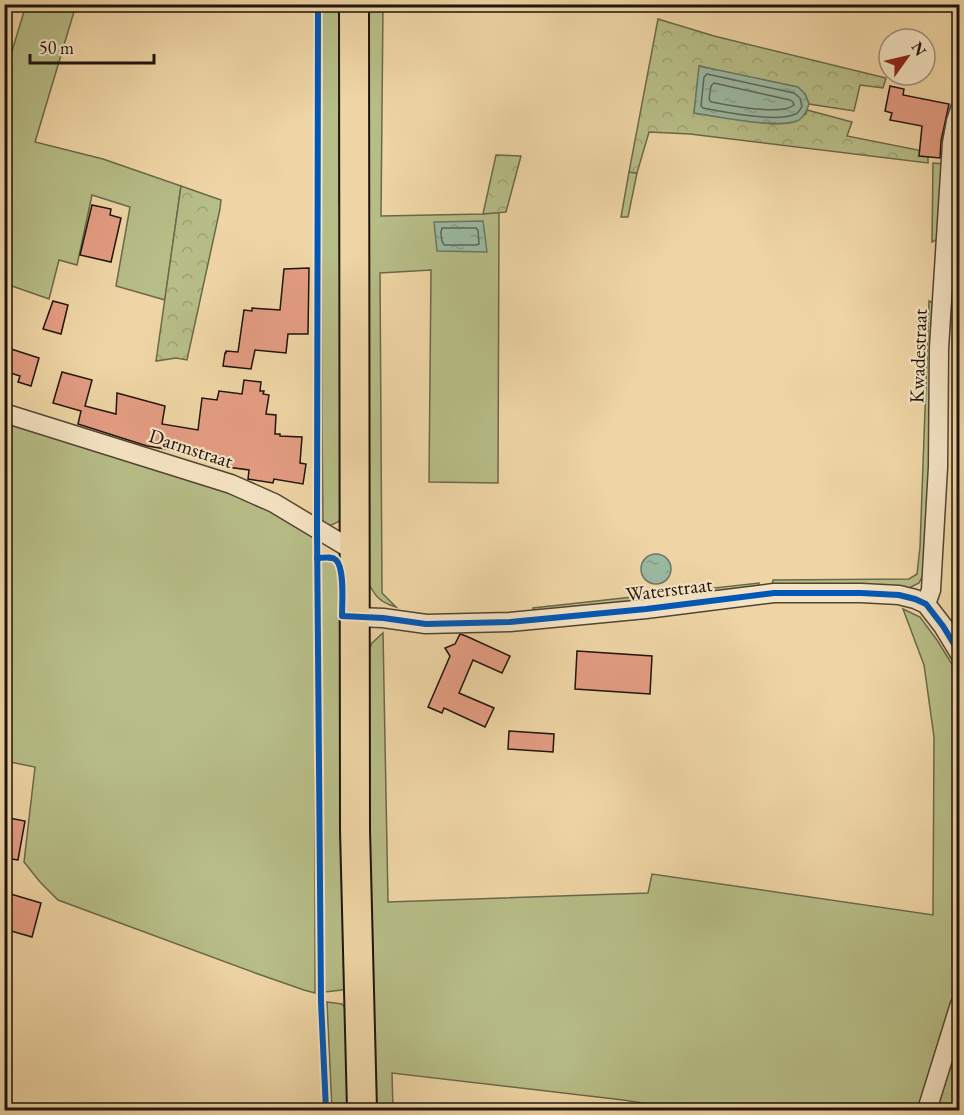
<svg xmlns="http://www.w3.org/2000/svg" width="964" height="1115" font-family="'EB Garamond',serif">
<defs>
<pattern id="forest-crowns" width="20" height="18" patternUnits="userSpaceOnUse" patternTransform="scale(1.5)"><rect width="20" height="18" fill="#b7bd87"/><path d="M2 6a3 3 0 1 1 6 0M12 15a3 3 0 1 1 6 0" fill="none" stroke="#9da273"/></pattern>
<pattern id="water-ripples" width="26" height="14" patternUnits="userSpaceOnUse" patternTransform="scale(1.5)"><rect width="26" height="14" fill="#9bb9a2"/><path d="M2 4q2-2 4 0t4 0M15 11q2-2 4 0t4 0" fill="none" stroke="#859e8a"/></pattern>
</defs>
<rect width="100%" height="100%" fill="#efd5a5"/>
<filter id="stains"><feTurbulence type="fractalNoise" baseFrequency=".00333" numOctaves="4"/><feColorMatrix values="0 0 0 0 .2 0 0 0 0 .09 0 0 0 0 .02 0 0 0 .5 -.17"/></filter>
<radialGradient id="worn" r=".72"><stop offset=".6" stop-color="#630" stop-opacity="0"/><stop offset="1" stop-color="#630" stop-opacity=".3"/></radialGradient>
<g fill="#b7bd87" stroke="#6a684a" stroke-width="1.5">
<path d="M26 5H76L35 142 103 159 181 186 165 300 116 286 130 207 92 195 77 265 59 260 49 299 12 286 5 309V74Z"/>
<path d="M321 5H346L345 96 339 114V204L346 206 343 516 338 522 329 526 323 524 322 423Z"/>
<path d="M365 5H383L381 216 483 214 499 212 498 483 429 482 431 270 380 273 382 593 396 607C378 602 374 594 366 579L365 210 369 198V113L365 98Z"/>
<path d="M933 163 945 164 938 239 932 242Z"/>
<path d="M629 172 637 173 628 217H621Z"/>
<path d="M929 301 937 305 935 368 923 575 919 583 909 588 772 585 773 580 909 579 917 574 920 547Z"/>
<path d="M4 418 246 497 312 533 315 547V993L304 990 258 974 58 900 40 882 24 862 35 767 5 761Z"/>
<path d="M335 561 338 572 339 617 346 620 349 984 342 990 325 992 321 562Z"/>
<path d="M759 583 758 588 532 616 533 608Z"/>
<path d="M903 609 920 617 937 640 960 677 959 990 924 1110H688L623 1100 392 1073 393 1110H372L365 659 372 643 383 633 388 902 648 893 652 874 933 915 934 737 924 665Z"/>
<path d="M327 1002 342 1004 349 1012 354 1110H332Z"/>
<path d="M959 1018V1110H932Z"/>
</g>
<g fill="url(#forest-crowns)" stroke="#6a684a" stroke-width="1.5">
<path d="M658 19 714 36 886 78 883 88 860 85 854 111 809 104 805 94 700 66 694 113 772 124 787 123 806 114 807 110 852 122 847 136 928 152V163L690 134 649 132 637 173 629 172Z"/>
<path d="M496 155 521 156 506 212 483 214Z"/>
<path d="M181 186 221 200 220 209 187 360 176 358 156 361Z"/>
</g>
<g fill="url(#water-ripples)" stroke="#697766" stroke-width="1.5">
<path d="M699 66 798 87 805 94 809 104C807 111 805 116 799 120 781 130 716 116 694 113Z"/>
<path d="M483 221 487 252 437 251 434 222Z"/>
<circle cx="656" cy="569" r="15"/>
</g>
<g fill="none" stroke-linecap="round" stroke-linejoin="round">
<g stroke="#5c6658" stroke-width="1.5">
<path d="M707 74 794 93 800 98 802 106C800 111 798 114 793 115 774 122 724 112 703 108L701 106 704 77Z"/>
<path d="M714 83 790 100 793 102 794 105C780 116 730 105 711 102L709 99 711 86Z"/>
<path d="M442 228H476L478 230 479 244 476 245H444C441 241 440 232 442 228Z"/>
</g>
</g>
<g fill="#e49d83" stroke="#1e140d" stroke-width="1.5">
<path d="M890 86 904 89 903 95 949 104 941 141 940 158 919 156 922 126 890 120 892 113 885 111Z"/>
<path d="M92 205 111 209 110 215 121 218 111 262 80 255Z"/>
<path d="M309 268 308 334H288L286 353 255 350 251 369 223 366 225 353H226V351L238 352 244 310 252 311V308L280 310 284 269Z"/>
<path d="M53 301 68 305 61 334 43 329Z"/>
<path d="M8 348 39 358 31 386 18 382 20 376 4 371V362Z"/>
<path d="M62 372 92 380 85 406 116 414 117 393 165 406 162 424 198 430 202 398 217 400 219 391 242 394 244 380 261 382 260 391H264L263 394 269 395 266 414 276 415 275 434H280V436L302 437 300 463 306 464 303 484 274 479 273 483 248 479 249 470 220 466 221 458 147 446 78 424 81 411 53 403Z"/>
<path d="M460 634 466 636 510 656 502 673 473 660 459 693 494 708 485 727 444 708 442 713 428 707 450 656 445 648 455 644Z"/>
<path d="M577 651 652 656 650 694 575 689Z"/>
<path d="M509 731 554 734 553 752 508 749Z"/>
<path d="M4 817 25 821 18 860 4 858Z"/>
<path d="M4 892 41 903 32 937 4 929Z"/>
</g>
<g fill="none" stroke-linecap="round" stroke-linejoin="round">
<g stroke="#524433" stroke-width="21">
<g id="minor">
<path d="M4 413 231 484 274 503 344 545H354"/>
<path d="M926 604 931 590 938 467 939 348 952 143 956 121 960 109"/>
<path d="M355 617 383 618 426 624 510 622 646 609 774 593H861L899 595 915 599 926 604 943 626 960 654"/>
<path d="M927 1110 960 1004"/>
</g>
</g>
<g stroke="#1e140d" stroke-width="32">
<path id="primary" d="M354 4 355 830 362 1110"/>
</g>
<use href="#minor" stroke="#f5e4c4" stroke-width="18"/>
<use href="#primary" stroke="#efd5a5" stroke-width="28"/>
<g stroke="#f5e4c4" stroke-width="10">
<g id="cycleway">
<path d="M318 4 317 530 321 1002 326 1110"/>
<path d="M317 558C323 558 332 556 336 560 345 568 342 605 342 616L383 618 426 624 510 622 646 609 774 593H861L899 595 915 599 926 604 943 626 960 654"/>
</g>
</g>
<use href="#cycleway" stroke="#0057b8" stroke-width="6"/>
</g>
<g text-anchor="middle" stroke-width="4.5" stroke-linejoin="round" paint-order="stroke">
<g font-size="20" fill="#1e140d" stroke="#f5e4c4">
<text transform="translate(918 356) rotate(-88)" y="7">Kwadestraat</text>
<text transform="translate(191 448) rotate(18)" y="7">Darmstraat</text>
<text transform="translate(669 589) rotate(-7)" y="7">Waterstraat</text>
</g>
</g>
<rect width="964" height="1115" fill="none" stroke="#efd5a5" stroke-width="24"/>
<rect x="6" y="6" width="952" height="1103" fill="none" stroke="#1e140d" stroke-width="3"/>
<rect x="12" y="12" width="940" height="1091" fill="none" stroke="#1e140d" stroke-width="1.5"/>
<g transform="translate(907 57) rotate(56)"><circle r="28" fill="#f5e4c4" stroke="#9f917b" stroke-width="1.5"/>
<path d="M0-4.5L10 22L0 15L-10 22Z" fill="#8f2418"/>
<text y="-9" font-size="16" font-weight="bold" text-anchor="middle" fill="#1e140d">N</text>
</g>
<path d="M30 54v9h124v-9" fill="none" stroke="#1e140d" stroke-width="3"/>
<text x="39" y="54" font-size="18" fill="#1e140d" stroke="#f5e4c4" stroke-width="4.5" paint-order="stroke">50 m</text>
<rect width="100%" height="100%" filter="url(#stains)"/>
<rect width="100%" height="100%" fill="url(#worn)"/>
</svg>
